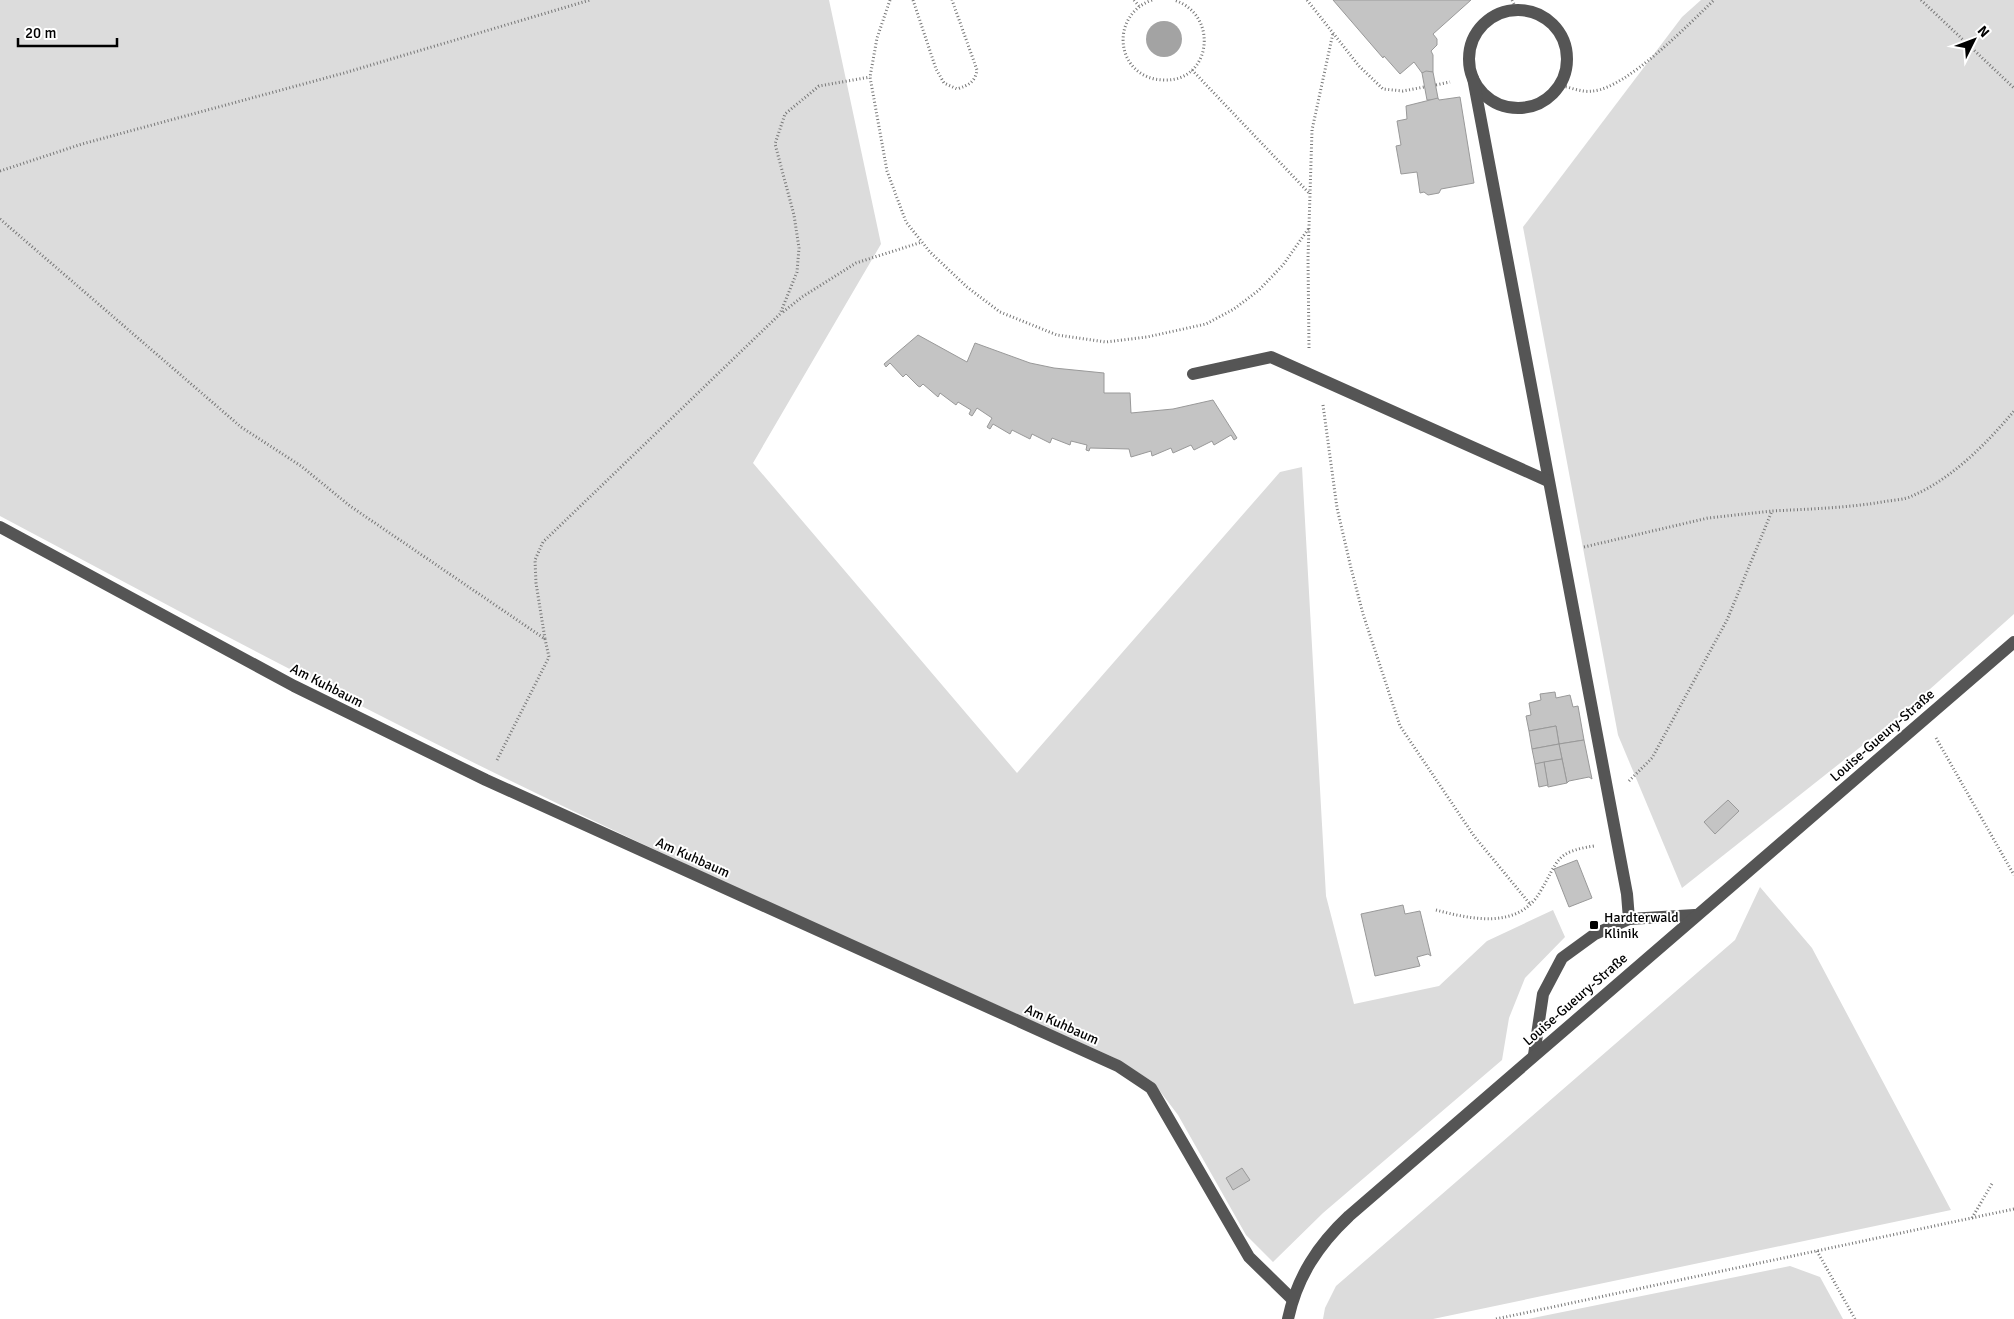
<svg xmlns="http://www.w3.org/2000/svg" width="2014" height="1319" font-family="Signika,sans-serif">
<rect width="100%" height="100%" fill="#fff"/>
<g fill="#dcdcdc">
<path d="M0 0H829L881 244 753 463 1017 773 1280 472 1302 467 1326 896 1354 1004 1439 986 1487 941 1553 910 1565 937 1525 978 1509 1018 1502 1060 1323 1213 1273 1262 1246 1235 1178 1115 1153 1082 1115 1058C912 967 709 878 509 780 337 696 169 606 0 516Z"/>
<path d="M1701 0H2014V614L1901 715 1682 888 1618 735 1523 227 1682 17Z"/>
<path d="M1760 887 1812 948 1951 1210 1433 1319H1323L1325 1308 1336 1286 1735 940Z"/>
<path d="M1790 1266 1820 1277 1843 1319H1528Z"/>
</g>
<circle fill="#a3a3a3" cx="1164" cy="39" r="18"/>
<g fill="#c4c4c4" stroke="#999">
<path d="M1333 0H1471L1433 34 1437 39V45L1431 51 1433 55V72L1422 73 1414 62 1400 74 1384 56 1383 58Z"/>
<path d="M1426 71 1433 72 1438 98 1436 100H1427L1422 73Z"/>
<path d="M1460 97 1474 183 1441 189 1439 193 1428 195 1424 192 1420 193 1417 172 1401 174 1396 146 1401 145 1397 121 1407 119 1406 106 1438 98 1439 100Z"/>
<path d="M918 335 967 362 975 343 1030 363 1054 368 1104 373V393H1130L1131 413 1173 409 1213 400 1237 438 1234 440 1231 435 1214 445 1212 441 1194 450 1191 445 1173 453 1171 448 1152 456 1151 451 1131 457 1129 449 1090 448 1089 451 1086 450 1087 445 1071 441 1070 445 1052 438 1050 443 1032 434 1030 439 1012 430 1010 434 993 424 990 429 987 427 992 418 977 408 972 416 969 414 971 410 958 402 956 405 940 393 938 397 923 384 920 387 918 386 906 374 903 377 890 363 886 367 884 364Z"/>
<path d="M1555 692 1556 698 1570 695 1573 707 1578 706 1584 740 1559 744 1556 726 1529 731 1526 716 1531 715 1529 703 1541 700 1540 694Z"/>
<path d="M1556 726 1559 744 1532 749 1529 731Z"/>
<path d="M1584 740 1592 779 1589 777 1569 781 1567 783 1559 744Z"/>
<path d="M1559 744 1562 759 1535 764 1532 749Z"/>
<path d="M1562 759 1567 783 1548 787 1544 762Z"/>
<path d="M1544 762 1548 785 1539 787 1535 764Z"/>
<path d="M1728 800 1739 811 1715 834 1704 822Z"/>
<path d="M1577 860 1592 898 1569 907 1554 869Z"/>
<path d="M1403 905 1405 914 1420 911 1431 956 1428 954 1417 957 1420 966 1375 976 1361 914Z"/>
<path d="M1242 1168 1250 1180 1233 1190 1226 1178Z"/>
</g>
<g fill="none" stroke-linecap="round" stroke-linejoin="round">
<g stroke="#777" stroke-width="3" stroke-dasharray="1 2.5" stroke-linecap="butt">
<path d="M890 0 877 38 870 77 887 171 906 222 930 252 967 287 1000 312 1057 335 1106 342 1147 337 1206 324 1234 309 1259 290 1283 265 1309 228"/>
<path d="M913 0 936 69 944 83 957 89C969 85 975 82 977 70L952 0"/>
<path d="M1134 0 1139 6"/>
<path d="M1152 0C1108 16 1116 79 1164 80 1211 82 1220 15 1174 0"/>
<path d="M1307 0 1359 66 1383 89 1403 91 1424 87"/>
<path d="M1512 0 1517 10"/>
<path d="M1921 0 2014 88"/>
<path d="M1192 70 1309 193"/>
<path d="M1436 85 1450 82"/>
<path d="M1559 85C1569 87 1583 93 1593 91 1627 88 1689 24 1714 0"/>
<path d="M0 171 82 144 344 73 590 0"/>
<path d="M0 219 241 427 301 466 350 506 545 639 536 583 535 560 543 542 780 314 797 272 799 248 794 215 775 144 785 114 819 86 870 77"/>
<path d="M783 312 802 297 856 263 922 242"/>
<path d="M1309 348 1308 258 1312 130 1333 33"/>
<path d="M1323 405 1337 508 1351 568 1363 614 1400 726 1474 836 1530 904"/>
<path d="M1584 547 1708 518 1772 511"/>
<path d="M1936 738 2014 875"/>
<path d="M497 760 549 657 545 639"/>
<path d="M1629 781 1652 758 1727 620 1772 511C1809 509 1846 508 1882 502 1892 500 1904 500 1912 496 1952 479 1987 443 2014 411"/>
<path d="M1436 910C1470 919 1518 930 1540 892 1559 861 1554 852 1594 846"/>
<path d="M1972 1218 1993 1182"/>
<path d="M1817 1251 1855 1319"/>
<path d="M1496 1319 2014 1209"/>
</g>
<g stroke="#555" stroke-width="12">
<circle cx="1518" cy="59" r="49"/>
<path d="M1473 78 1627 894 1629 919"/>
<path d="M1193 374 1271 357 1548 481"/>
<path d="M0 527 294 686 486 780 1118 1066 1151 1088 1249 1257 1292 1299"/>
<path d="M1534 1055 1543 994 1562 958 1595 934 1629 919 1695 915"/>
<path d="M1288 1319C1297 1277 1318 1245 1349 1216L2014 642"/>
</g>
</g>
<rect fill="#000" stroke="#fff" stroke-width="2" x="1589" y="920" width="10" height="10" rx="2.5"/>
<g text-anchor="middle" stroke-width="4" stroke-linejoin="round" paint-order="stroke">
<g font-size="14" fill="#000" stroke="#fff">
<text transform="translate(327 685) rotate(27)" y="5">Am Kuhbaum</text>
<text transform="translate(1882 735) rotate(-41)" y="5">Louise-Gueury-Straße</text>
<text transform="translate(693 857) rotate(24)" y="5">Am Kuhbaum</text>
<text transform="translate(1575 999) rotate(-41)" y="5">Louise-Gueury-Straße</text>
<text transform="translate(1062 1024) rotate(24)" y="5">Am Kuhbaum</text>
</g>
<g font-size="14" fill="#000" stroke="#fff" text-anchor="start">
<text x="1604" y="922">Hardterwald<tspan x="1604" dy="16">Klinik</tspan></text>
</g>
</g>
<g transform="translate(1974 40) rotate(48)" stroke="#ffffff" stroke-width="4" paint-order="stroke">
<path d="M0-4L9 19L0 12L-9 19Z" fill="#000000"/>
<text y="-8" font-size="14" font-weight="bold" text-anchor="middle" fill="#000000">N</text>
</g>
<path d="M18 38v8h99v-8" fill="none" stroke="#000000" stroke-width="2.5"/>
<text x="25" y="38" font-size="15" fill="#000000" stroke="#ffffff" stroke-width="4" paint-order="stroke">20 m</text>
</svg>
